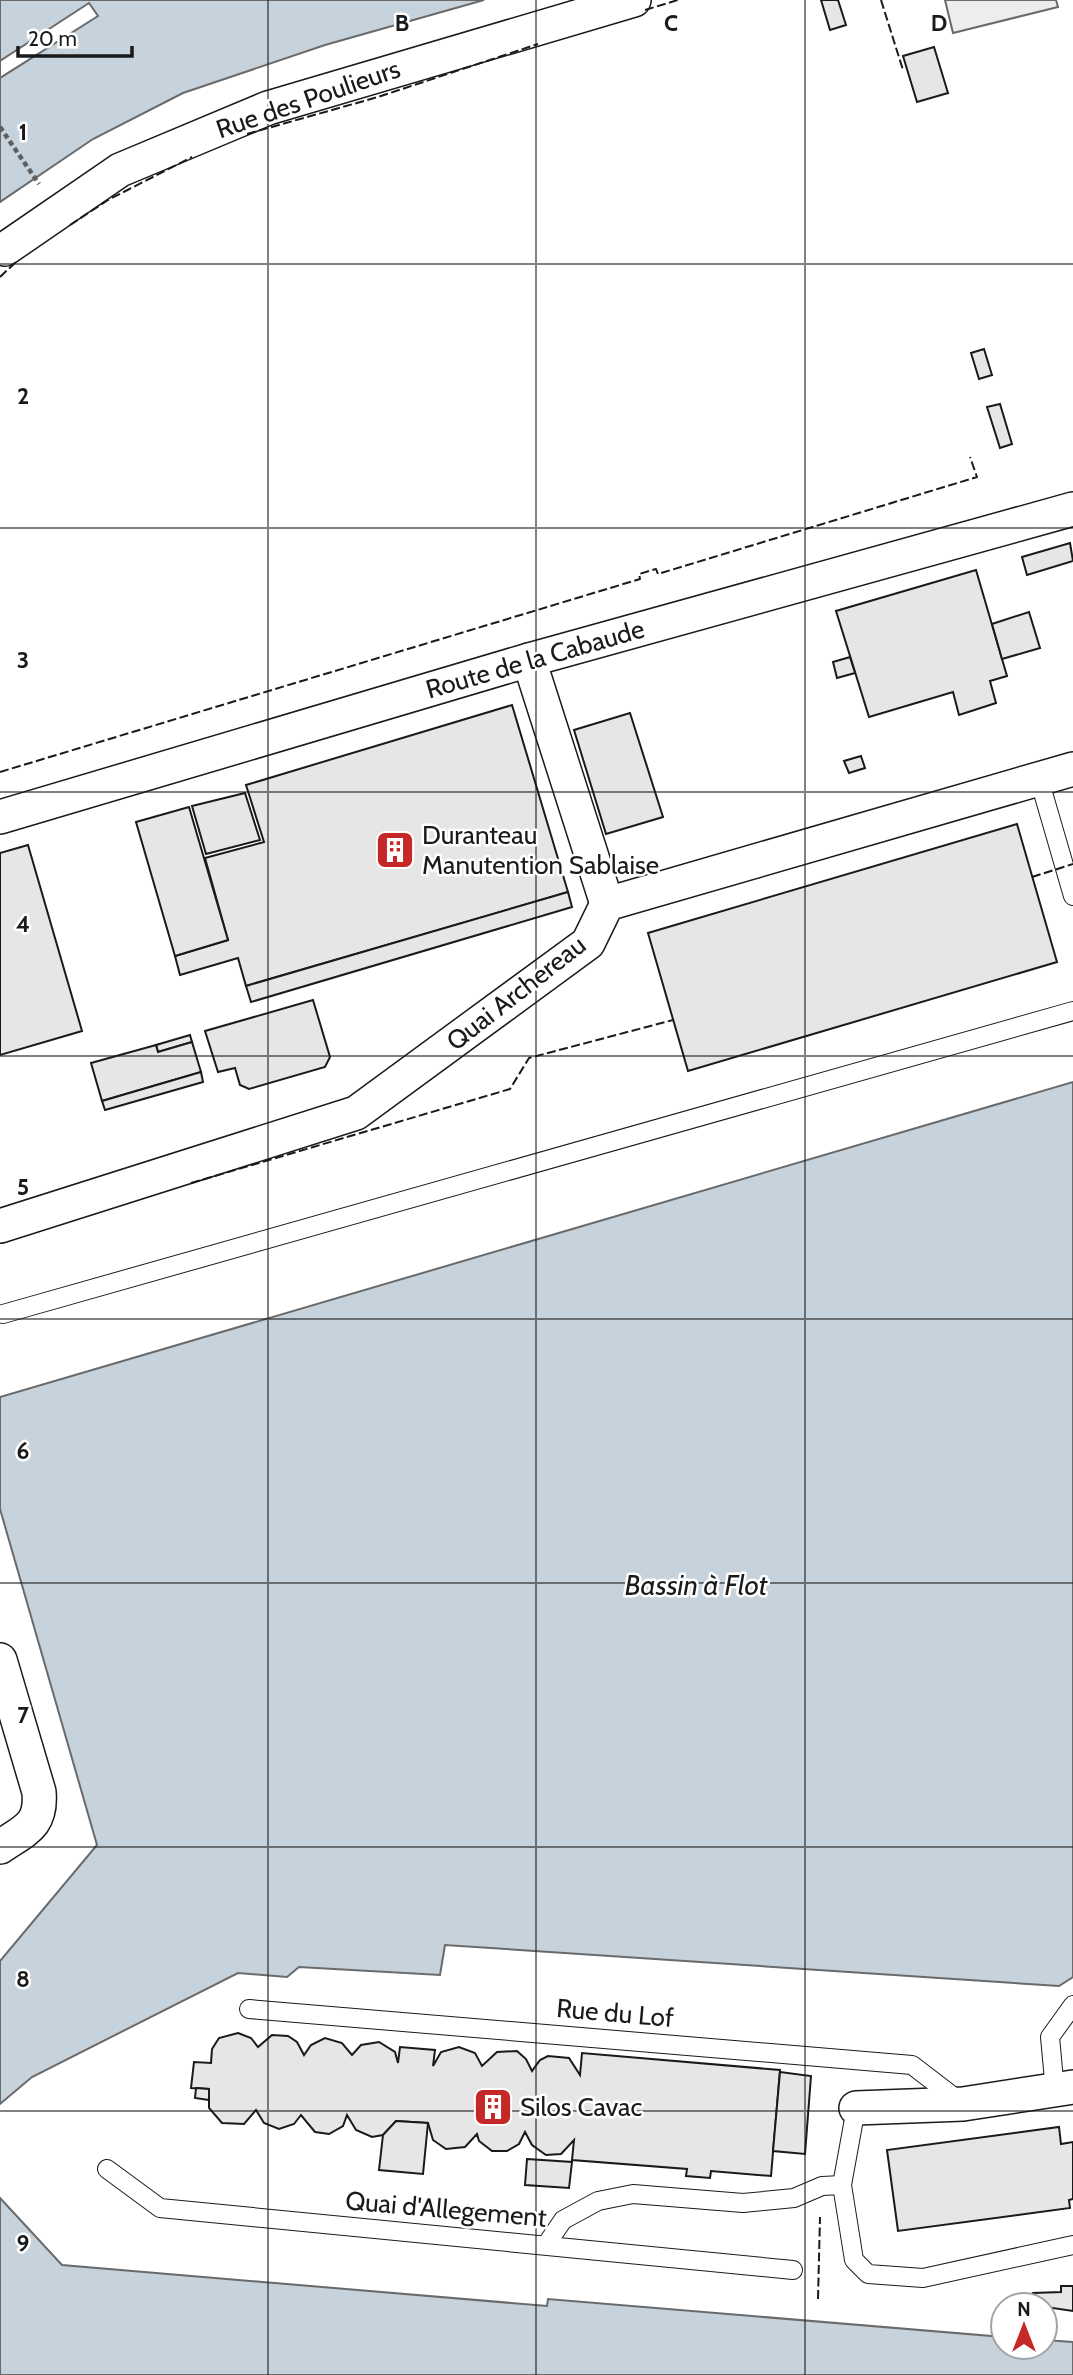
<svg xmlns="http://www.w3.org/2000/svg" width="1073" height="2375" font-family="Cabin,sans-serif">
<rect width="100%" height="100%" fill="#fff"/>
<path fill="#ededed" stroke="#6a6a6a" stroke-width="2" d="M945 0H1056L1058 7 953 33Z"/>
<g fill="#c6d2dc" stroke="#6a6a6a" stroke-width="2">
<path d="M0 0H484L325 45 183 93 93 139 0 202Z"/>
<path d="M1073 1082V1977L1059 1986 445 1945 440 1975 299 1967 287 1977 238 1973 32 2077 0 2104V1961L97 1845 0 1509V1397Z"/>
<path d="M0 2198 62 2265 547 2306 548 2299 1003 2337V2347H1045V2340L1073 2342V2375H0Z"/>
</g>
<path fill="#fff" stroke="#6a6a6a" stroke-width="2" d="M89 3 98 16 0 78V61Z"/>
<g fill="#e6e6e6" stroke="#1a1a1a" stroke-width="2">
<path d="M821 0H838L846 25 830 30Z"/>
<path d="M934 47 948 93 917 102 903 56Z"/>
<path d="M984 349 992 375 979 379 971 353Z"/>
<path d="M1000 404 1012 444 1000 448 987 407Z"/>
<path d="M1070 543 1073 561 1027 575 1022 557Z"/>
<path d="M976 570 1007 676 990 681 996 703 959 715 953 692 869 717 836 611Z"/>
<path d="M1029 612 1040 648 1002 659 992 624Z"/>
<path d="M850 657 855 673 837 678 833 662Z"/>
<path d="M512 705 568 892 246 986 238 958 180 975 175 956 228 940 205 858 264 842 246 785Z"/>
<path d="M630 713 663 817 606 834 574 730Z"/>
<path d="M861 756 865 768 849 773 844 761Z"/>
<path d="M245 793 260 840 206 854 192 806Z"/>
<path d="M189 807 228 940 175 956 136 822Z"/>
<path d="M1017 824 1057 962 688 1071 648 933Z"/>
<path d="M28 845 82 1031 0 1055V853Z"/>
<path d="M568 892 572 907 251 1002 246 986Z"/>
<path d="M313 1000 330 1057 325 1067 249 1089 240 1085 235 1068 218 1072 205 1031Z"/>
<path d="M190 1035 192 1042 158 1052 156 1045Z"/>
<path d="M192 1042 201 1072 102 1101 91 1063 156 1045 158 1052Z"/>
<path d="M201 1072 203 1082 105 1110 102 1101Z"/>
<path d="M238 2033 251 2038 258 2047 272 2035 288 2036 297 2042 304 2055 311 2045 325 2038 342 2043 352 2055 361 2045 379 2042 395 2052 398 2063 400 2047 435 2050 433 2066 441 2052 459 2047 475 2053 482 2066 497 2052 517 2051 526 2059 532 2071 540 2060 548 2056 569 2058 580 2075 582 2053 780 2070 771 2176 711 2171 710 2178 686 2176 687 2169 572 2160 574 2140 561 2154 546 2155 532 2145 525 2132 519 2144 507 2151H492L479 2141 477 2134 465 2147 446 2149 433 2140 428 2123 396 2121 383 2135 372 2137 356 2130 347 2115 343 2126 329 2134 315 2132 301 2115 294 2124 279 2129 264 2123 256 2110 244 2124 222 2123 209 2108V2089L191 2088 194 2062 211 2063 212 2049 219 2038Z"/>
<path d="M780 2072 811 2076 805 2154 773 2151Z"/>
<path d="M196 2088 209 2089V2100L195 2098Z"/>
<path d="M396 2121 428 2123 423 2174 379 2170 383 2135Z"/>
<path d="M1059 2127 1061 2144 1073 2142V2199L1069 2200 1070 2208 898 2231 887 2150Z"/>
<path d="M527 2159 572 2162 569 2188 525 2185Z"/>
<path d="M1061 2286H1073V2311L1032 2305 1033 2293 1061 2292Z"/>
</g>
<g fill="none" stroke-linecap="round" stroke-linejoin="round">
<g stroke="#1a1a1a" stroke-width="20">
<g id="service">
<path d="M1039 779 1073 896"/>
<path d="M3 1314 1073 1011"/>
<path d="M249 2009 912 2065 959 2101"/>
<path d="M1055 2091 1050 2037 1073 2005"/>
<path d="M856 2108 842 2185 854 2260 868 2274 923 2278 1073 2245"/>
<path d="M107 2169 160 2208 793 2270"/>
<path d="M546 2245 563 2220 598 2201 633 2194 743 2203 794 2198 822 2186 842 2185"/>
</g>
</g>
<g stroke="#1a1a1a" stroke-width="36">
<g id="minor">
<path d="M5 249 120 170 268 108 634 0"/>
<path d="M529 660 607 904"/>
<path d="M0 817 529 660 1073 509"/>
<path d="M0 1226 356 1113 588 943 607 904 1073 769"/>
<path d="M0 1660 39 1792C42 1826 25 1830 0 1847"/>
<path d="M856 2108 963 2104 1073 2087"/>
</g>
</g>
<path stroke="#5f5f5f" stroke-width="4.5" stroke-dasharray="5 3.5" stroke-linecap="butt" d="M0 127 39 184"/>
<use href="#service" stroke="#fff" stroke-width="18"/>
<use href="#minor" stroke="#fff" stroke-width="33"/>
<g stroke="#1a1a1a" stroke-width="2" stroke-dasharray="9 3.5" stroke-linecap="butt">
<path d="M881 0 903 70"/>
<path d="M645 10 678 0"/>
<path d="M247 134 378 97 538 44"/>
<path d="M70 225 108 200 192 157"/>
<path d="M0 277 18 260"/>
<path d="M0 772 640 579 639 574 656 569 658 574 977 477 970 457"/>
<path d="M1032 877 1073 864"/>
<path d="M191 1183 510 1089 529 1058 673 1020"/>
<path d="M818 2299 820 2217"/>
</g>
</g>
<path fill="none" stroke="#1a1a1a" stroke-width="2" stroke-opacity="0.55" d="M268 0V2375M536 0V2375M805 0V2375M0 264H1073M0 528H1073M0 792H1073M0 1056H1073M0 1319H1073M0 1583H1073M0 1847H1073M0 2111H1073"/>
<defs>
<g id="building-square" transform="scale(2.0125)"><rect x="-9" y="-9" width="18" height="18" rx="4" fill="#c62828" stroke="#fff"/><path d="M-4-6H4V6H1V3H-1V6H-4ZM-2.5-4.3h1.7v1.8h-1.7ZM.8-4.3h1.7v1.8H.8ZM-2.5-1h1.7V.8h-1.7ZM.8-1h1.7V.8H.8Z" fill="#fff"/></g>
</defs>
<g fill-rule="evenodd">
<use href="#building-square" x="395" y="850"/>
<use href="#building-square" x="493" y="2107"/>
</g>
<g text-anchor="middle" stroke-width="5" stroke-linejoin="round" paint-order="stroke">
<g font-size="26" fill="#1a1a1a" stroke="#fff">
<text transform="translate(308 99) rotate(-19)" y="9">Rue des Poulieurs</text>
<text transform="translate(535 659) rotate(-16)" y="9">Route de la Cabaude</text>
<text transform="translate(516 993) rotate(-38)" y="9">Quai Archereau</text>
<text transform="translate(615 2013) rotate(5)" y="9">Rue du Lof</text>
<text transform="translate(446 2209) rotate(5)" y="9">Quai d'Allegement</text>
</g>
<g font-size="26" fill="#1a1a1a" stroke="#fff" text-anchor="start">
<text x="422" y="844">Duranteau<tspan x="422" dy="30">Manutention Sablaise</tspan></text>
<text x="520" y="2116">Silos Cavac</text>
</g>
<g font-size="28" font-style="italic" fill="#1a1a1a" stroke="#fff">
<text x="696" y="1595">Bassin à Flot</text>
</g>
</g>
<g font-size="23" text-anchor="middle" font-weight="bold" fill="#1a1a1a" stroke="#fff" stroke-width="5" stroke-linejoin="round" paint-order="stroke">
<text x="402" y="31">B</text>
<text x="671" y="31">C</text>
<text x="939" y="31">D</text>
<text x="23" y="140">1</text>
<text x="23" y="404">2</text>
<text x="23" y="668">3</text>
<text x="23" y="932">4</text>
<text x="23" y="1195">5</text>
<text x="23" y="1459">6</text>
<text x="23" y="1723">7</text>
<text x="23" y="1987">8</text>
<text x="23" y="2251">9</text>
</g>
<g transform="translate(1024 2326)"><circle r="33" fill="#ffffff" stroke="#a3a3a3" stroke-width="2"/>
<path d="M0-5L12 26L0 18L-12 26Z" fill="#c62828"/>
<text y="-10" font-size="19" font-weight="bold" text-anchor="middle" fill="#1a1a1a">N</text>
</g>
<path d="M18 46v10h114v-10" fill="none" stroke="#1a1a1a" stroke-width="3.5"/>
<text x="28" y="46" font-size="21" fill="#1a1a1a" stroke="#ffffff" stroke-width="5" paint-order="stroke">20 m</text>
</svg>
